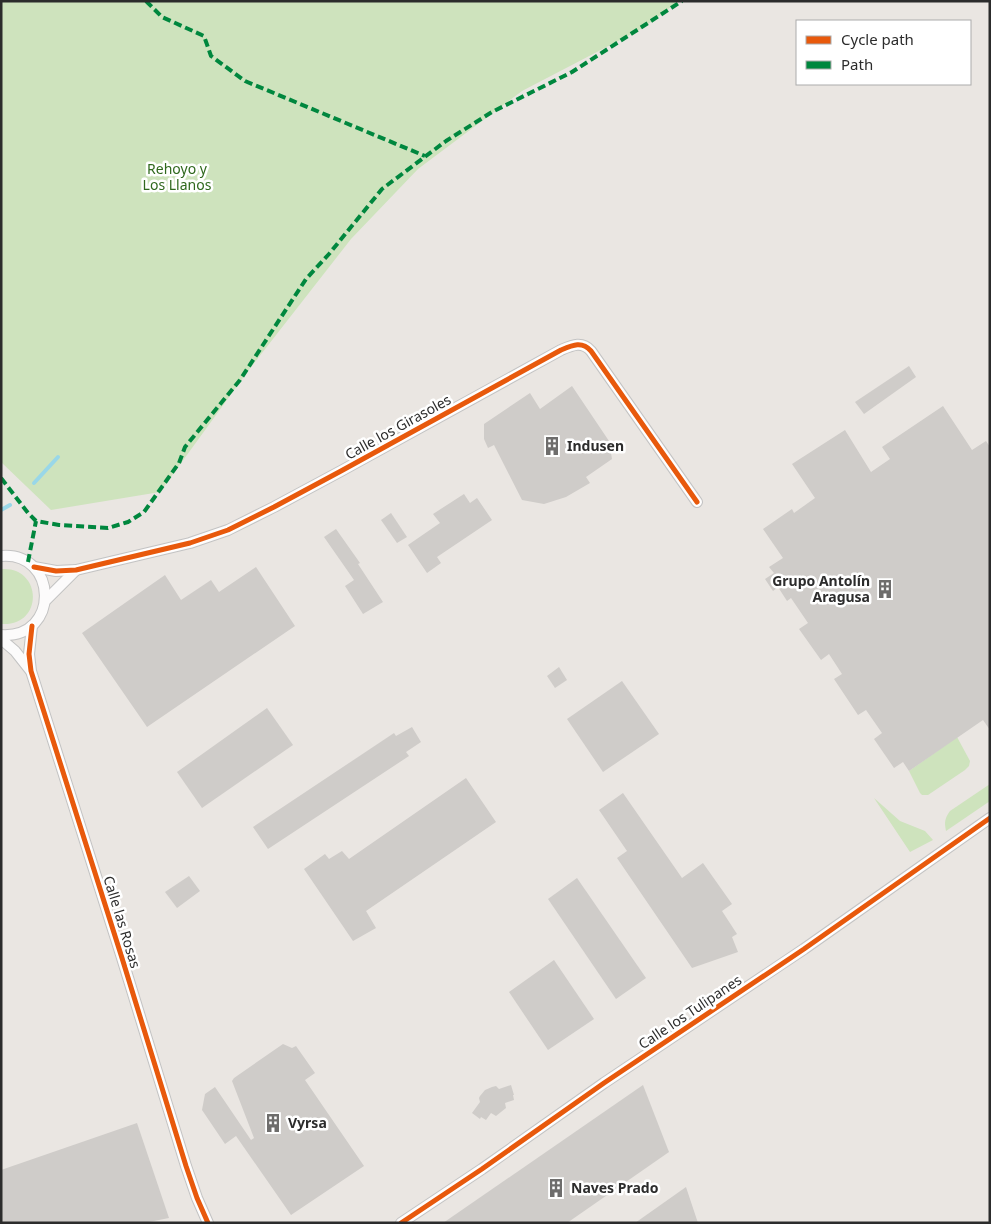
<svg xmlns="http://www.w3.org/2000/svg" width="991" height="1224" font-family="'Noto Sans',sans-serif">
<rect width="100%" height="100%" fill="#eae6e2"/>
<g fill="#cee3bd">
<path d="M1 1H679L643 28 522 91 418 169 351 239 248 371 160 492 51 510 1 462Z"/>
<path d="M1 569C43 566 44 627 1 624Z"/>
<path d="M957 737 970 761 969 766 965 770 928 795H922L920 793 909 771Z"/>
<path d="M990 784V801L946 831C944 822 945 818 950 811Z"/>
<path d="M874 798 900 821 925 831 933 840 910 852Z"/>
</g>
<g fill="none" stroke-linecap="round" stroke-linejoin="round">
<g stroke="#99d7e8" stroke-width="4">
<path d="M34 483 58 457"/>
<path d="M1 510 10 505"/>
</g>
</g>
<g fill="#cfccc9">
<path d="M909 366 916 377 864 414 855 402Z"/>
<path d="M572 386 609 441 612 459 586 477 590 483 566 497 544 504 522 500 494 445 488 448 484 439V424L530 393 540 409Z"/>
<path d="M943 406 972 450 986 441 990 447V730L983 720 909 771 903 762 894 768 874 739 882 733 866 710 858 715 834 679 842 674 829 654 821 660 799 629 808 623 791 598 787 601 778 587 773 591 765 579 774 573 769 567 783 558 763 529 792 509 794 513 815 498 792 464 845 430 871 472 890 459 882 447Z"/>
<path d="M464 494 470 503 477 498 492 520 437 557 441 563 427 573 408 545 440 523 433 514Z"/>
<path d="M391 513 407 537 397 543 381 520Z"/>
<path d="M336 529 360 563 358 564 383 602 363 614 345 586 354 580 324 537Z"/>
<path d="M256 567 295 626 147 727 82 633 165 575 181 600 211 580 219 592Z"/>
<path d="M559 667 567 680 555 688 547 676Z"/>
<path d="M622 681 659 734 603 772 567 719Z"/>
<path d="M267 708 293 745 202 808 177 772Z"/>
<path d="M412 727 421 742 406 752 409 756 268 849 253 827 394 733 396 736Z"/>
<path d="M466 778 496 822 366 911 376 928 353 941 304 869 325 854 329 859 342 851 349 859Z"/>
<path d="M623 793 682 878 703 863 732 904 722 911 737 934 732 937 738 952 692 968 617 858 627 851 599 810Z"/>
<path d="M189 876 200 891 177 908 165 892Z"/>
<path d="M577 878 646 978 616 999 548 899Z"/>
<path d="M554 960 594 1019 548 1050 509 992Z"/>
<path d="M283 1044 292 1048 296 1046 315 1073 305 1080 364 1166 291 1215 236 1136 225 1144 202 1110 205 1094 215 1087 251 1140 254 1138 232 1081 234 1078Z"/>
<path d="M511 1085 514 1095H513L514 1100 505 1103 506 1108 496 1116 491 1113 486 1120 481 1117 480 1119 472 1113 480 1102 479 1098 480 1096 485 1090 492 1087 496 1086 499 1089Z"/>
<path d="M643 1085 669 1152 567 1223H443Z"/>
<path d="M137 1123 169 1218 144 1223H1V1170Z"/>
<path d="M686 1187 698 1223H635Z"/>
</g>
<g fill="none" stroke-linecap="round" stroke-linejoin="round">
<g stroke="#c3c3c3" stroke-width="12">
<g id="minor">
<path d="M1 556C58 551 61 639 1 635"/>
<path d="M34 567 56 571 76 570 190 543 228 530 274 507 341 471 561 350C573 345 582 341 591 351L697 502"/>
<path d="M46 600 76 570"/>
<path d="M32 626 29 654 31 671 122 958 186 1166 197 1198 208 1223"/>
<path d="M1 639 15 651 30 670"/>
<path d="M401 1223 482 1169 604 1083 804 949 990 818"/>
</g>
</g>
<use href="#minor" stroke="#fcfbfb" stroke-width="10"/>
<g stroke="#00873e" stroke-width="4" stroke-dasharray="8 4" stroke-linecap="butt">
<path d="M146 1 162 17 204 36 211 56 245 81 425 156"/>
<path d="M1 478 28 513 36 521 59 525 108 528 128 522 144 512 179 463 185 447 240 380 306 279 329 254 382 189 446 141 492 112 572 72 682 1"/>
<path d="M28 562 36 521"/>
</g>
<g stroke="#fff" stroke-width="8">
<g id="cycleway">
<path d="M34 567 56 571 76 570 190 543 228 530 274 507 341 471 561 350C573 345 582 341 591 351L697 502"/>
<path d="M32 626 29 654 31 671 122 958 186 1166 197 1198 208 1223"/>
<path d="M401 1223 482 1169 604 1083 804 949 990 818"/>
</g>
</g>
<use href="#cycleway" stroke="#e8590c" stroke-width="5"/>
</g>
<defs>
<g id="building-bare" transform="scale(1.5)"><path d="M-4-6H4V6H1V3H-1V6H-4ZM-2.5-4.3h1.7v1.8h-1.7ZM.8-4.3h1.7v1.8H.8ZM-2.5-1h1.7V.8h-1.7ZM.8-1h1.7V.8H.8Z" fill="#6e6d6c" stroke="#fff" stroke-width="2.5" paint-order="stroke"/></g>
</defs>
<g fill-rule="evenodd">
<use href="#building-bare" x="552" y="446"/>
<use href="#building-bare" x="885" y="589"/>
<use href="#building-bare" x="273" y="1123"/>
<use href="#building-bare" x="556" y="1188"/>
</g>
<g text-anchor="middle" stroke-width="5" stroke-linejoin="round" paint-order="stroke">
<g font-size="14" fill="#2f681d" stroke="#fff">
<text x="177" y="174">Rehoyo y<tspan x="177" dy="16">Los Llanos</tspan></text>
</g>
<g font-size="14" fill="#2c2c2c" stroke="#fff">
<text transform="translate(398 427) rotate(-29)" y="5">Calle los Girasoles</text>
<text transform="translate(122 922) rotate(73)" y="5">Calle las Rosas</text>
<text transform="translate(690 1012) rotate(-34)" y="5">Calle los Tulipanes</text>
</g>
<g font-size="14" font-weight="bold" fill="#2c2c2c" stroke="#fff" text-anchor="start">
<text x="567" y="451">Indusen</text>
<text x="870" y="586" text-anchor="end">Grupo Antolín<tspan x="870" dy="16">Aragusa</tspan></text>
<text x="288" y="1128">Vyrsa</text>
<text x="571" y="1193">Naves Prado</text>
</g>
</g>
<rect width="991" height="1224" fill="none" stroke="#2c2c2c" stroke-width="5"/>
<rect x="796" y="20" width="175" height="65" fill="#ffffff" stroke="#ababab"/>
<rect x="806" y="36" width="25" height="8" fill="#e8590c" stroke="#ababab"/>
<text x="841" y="45" font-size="15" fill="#2c2c2c">Cycle path</text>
<rect x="806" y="61" width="25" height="8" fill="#00873e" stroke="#ababab"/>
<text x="841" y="70" font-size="15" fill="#2c2c2c">Path</text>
</svg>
